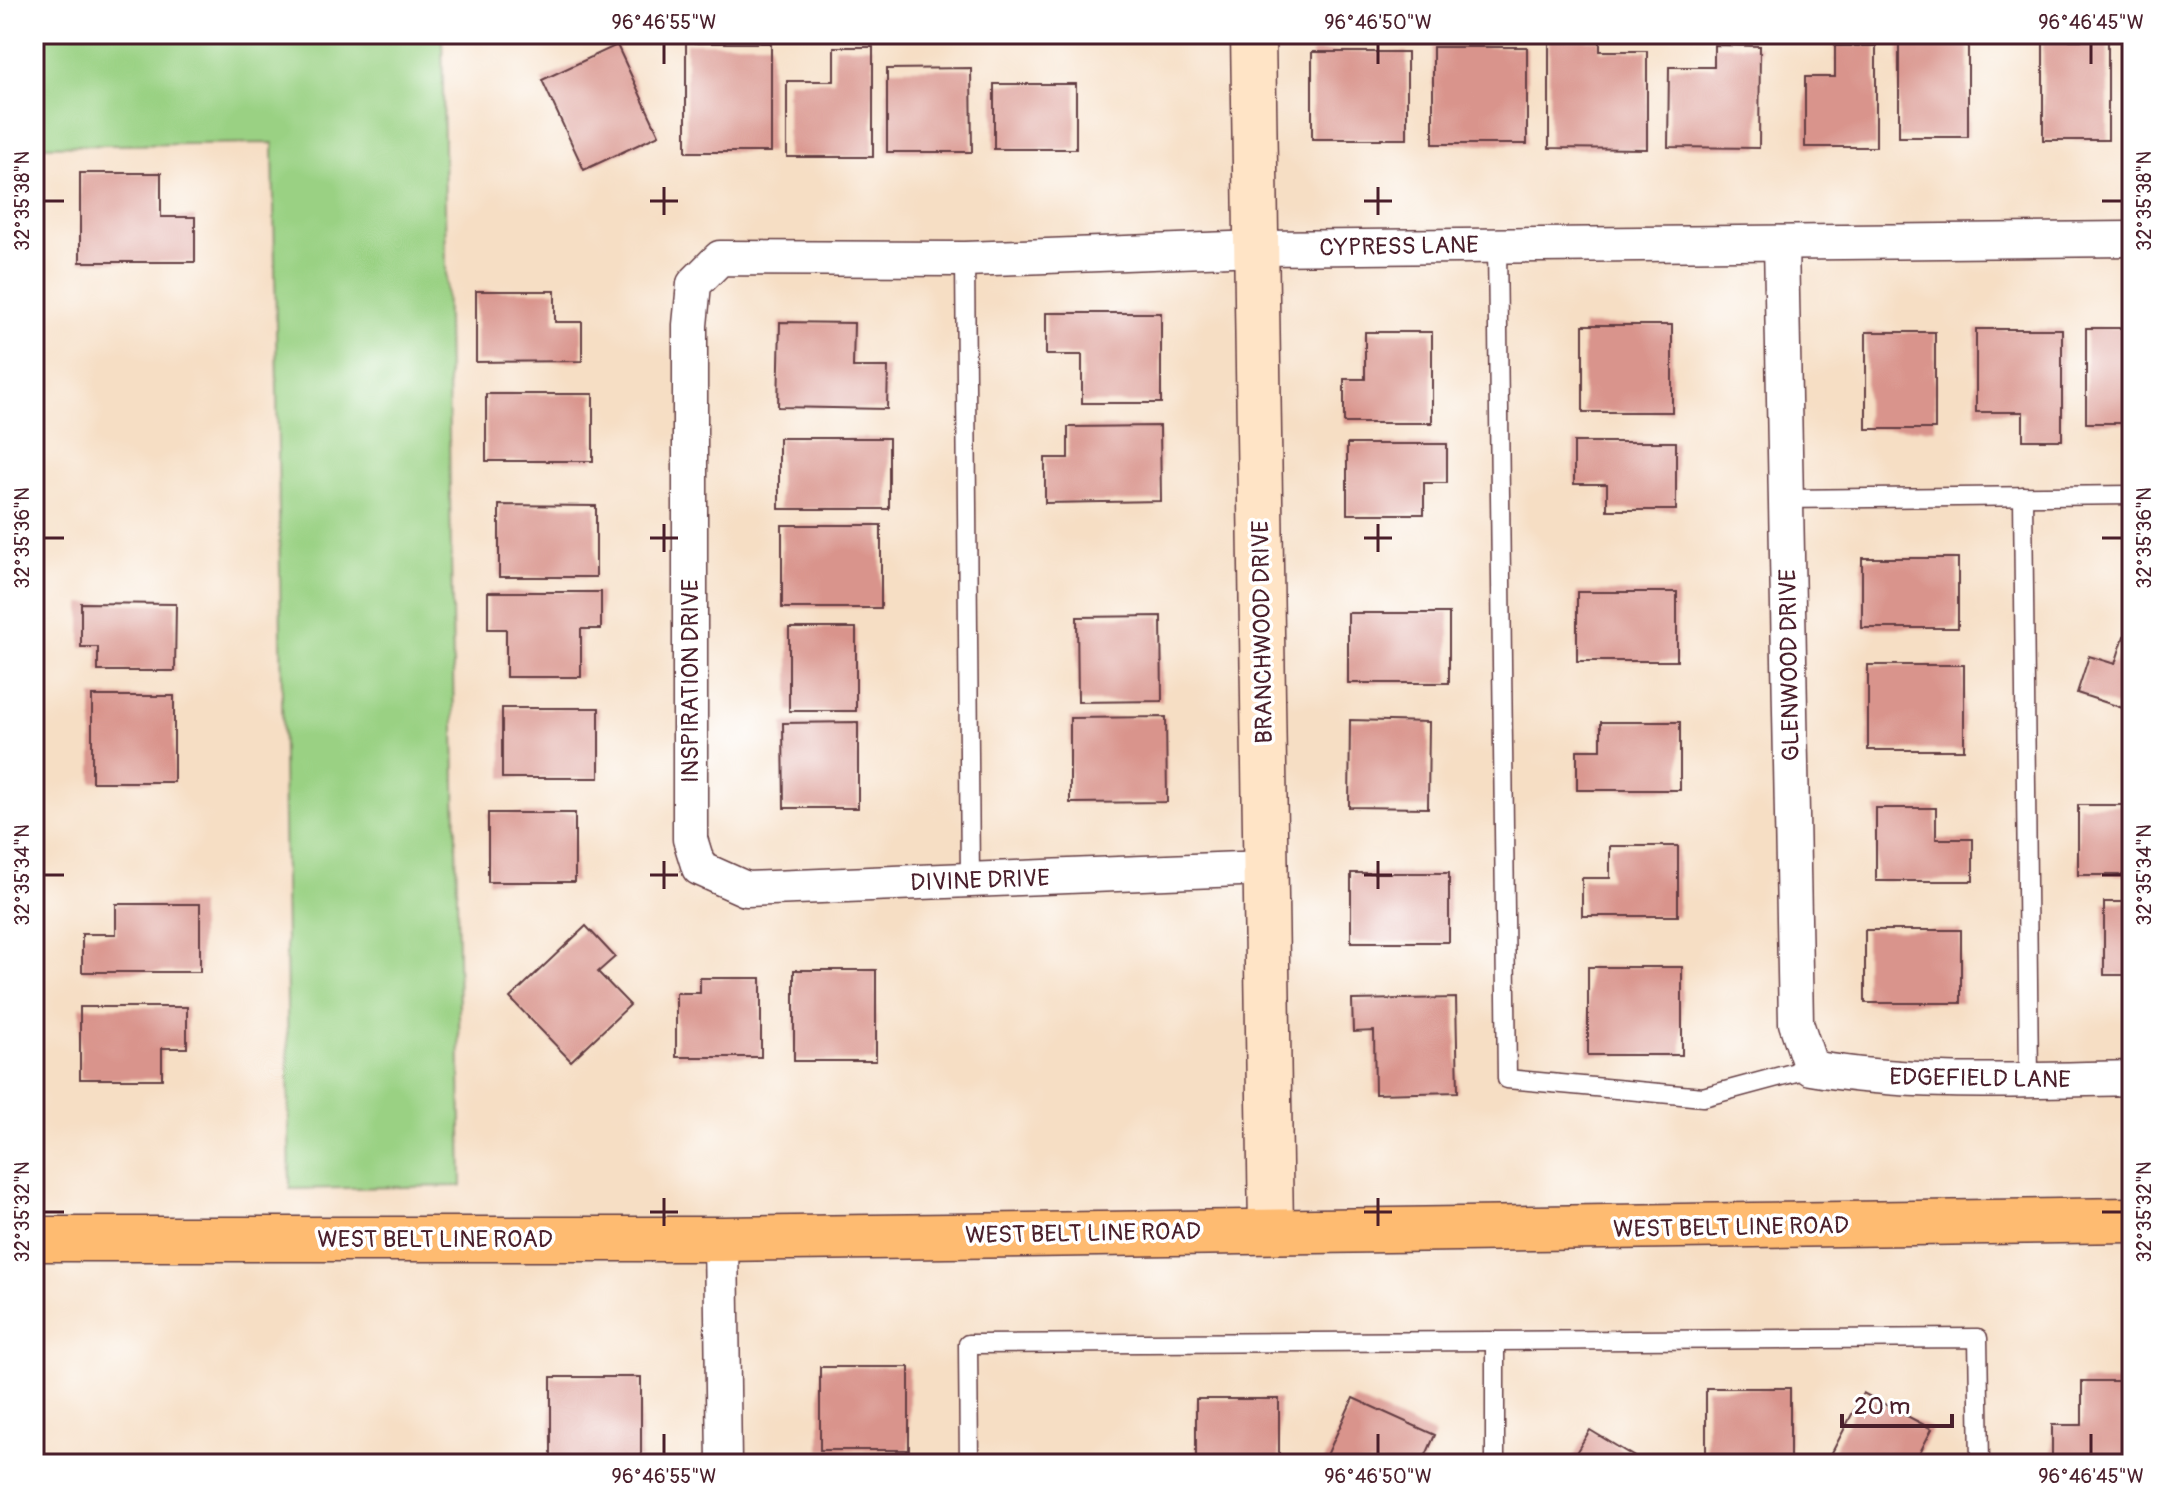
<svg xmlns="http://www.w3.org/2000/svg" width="2166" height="1498" font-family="Pangolin,sans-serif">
<rect width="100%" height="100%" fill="#fff"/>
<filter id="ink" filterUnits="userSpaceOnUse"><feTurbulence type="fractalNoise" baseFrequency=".0125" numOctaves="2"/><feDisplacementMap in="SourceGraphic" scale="16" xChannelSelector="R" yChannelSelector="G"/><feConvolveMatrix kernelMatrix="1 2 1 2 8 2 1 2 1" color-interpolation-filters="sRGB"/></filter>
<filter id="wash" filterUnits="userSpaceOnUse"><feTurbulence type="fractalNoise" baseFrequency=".006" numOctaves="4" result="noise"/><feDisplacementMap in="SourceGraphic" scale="32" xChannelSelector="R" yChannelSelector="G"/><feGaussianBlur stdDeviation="1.8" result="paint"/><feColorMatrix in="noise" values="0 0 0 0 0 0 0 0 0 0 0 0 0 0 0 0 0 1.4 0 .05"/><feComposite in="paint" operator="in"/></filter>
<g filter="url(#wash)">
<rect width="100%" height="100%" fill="#f6dec4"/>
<path fill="#9ad183" stroke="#727857" stroke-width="2" d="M34 34H442L462 1186 290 1189 273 143 34 146Z"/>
<g id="blocks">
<g fill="#d9948c">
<path d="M1549 40H1600V51H1647V149L1549 148Z"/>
<rect x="1899" y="40" width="69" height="97"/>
<rect x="2043" y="40" width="65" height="100"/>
<rect x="686" y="43" width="85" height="109"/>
<path d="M617 45 659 135 584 170 542 80Z"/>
<path d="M1714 45 1760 46 1759 148 1668 147 1669 67H1714Z"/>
<path d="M1835 46H1876V147H1805V77H1835Z"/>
<path d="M834 47H873V157H787V81H834Z"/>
<rect x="1433" y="47" width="94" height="97"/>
<rect x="1312" y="52" width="95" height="87"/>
<path d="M971 68 972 152H887V69Z"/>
<rect x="994" y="84" width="82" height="65"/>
<path d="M80 173H161V217H195V262H80Z"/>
<path d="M476 291H555V322H582V361L476 362Z"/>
<path d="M1046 313H1161V403H1082V355H1046Z"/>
<path d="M780 322 854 323 853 367H888L887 409 778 407Z"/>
<rect x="1583" y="325" width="89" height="87"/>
<rect x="2086" y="328" width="46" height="95"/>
<path d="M1976 329H2062V440H2023V412H1976Z"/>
<path d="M1365 332H1432V423H1344V379H1365Z"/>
<rect x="1866" y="332" width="69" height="97"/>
<rect x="486" y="394" width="107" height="67"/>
<path d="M1160 426 1161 501 1045 503V458H1068V427Z"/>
<rect x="779" y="438" width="110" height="71"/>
<path d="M1574 442H1676V510H1607V484H1574Z"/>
<path d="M1347 444H1447V483H1424V514H1347Z"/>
<path d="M499 505 596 506V577H499Z"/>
<rect x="782" y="525" width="99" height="83"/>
<rect x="1862" y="558" width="96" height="70"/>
<path d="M488 592H601V629H581V677H506V629H488Z"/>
<rect x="1577" y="592" width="100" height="69"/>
<path d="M81 603 176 604 175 671H98V647H81Z"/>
<rect x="1348" y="613" width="101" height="70"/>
<path d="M1161 616 1162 701 1078 702 1077 617Z"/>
<rect x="789" y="628" width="67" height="83"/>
<path d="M2124 636 2132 639V711L2077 693 2089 656 2115 664Z"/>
<rect x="1868" y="665" width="96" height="85"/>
<rect x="92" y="696" width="82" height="86"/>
<rect x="502" y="708" width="97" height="70"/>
<path d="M1166 717 1167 802 1070 803V718Z"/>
<path d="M1350 720 1429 722 1428 808 1349 807Z"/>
<path d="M858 722V808H784L783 723Z"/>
<path d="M1601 722H1680V790H1577V750H1601Z"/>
<rect x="2078" y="805" width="54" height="70"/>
<path d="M1876 808H1936V839H1973V881H1876Z"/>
<rect x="488" y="813" width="87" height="69"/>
<path d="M1610 846H1678V916H1582V878H1610Z"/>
<rect x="1351" y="873" width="98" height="69"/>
<rect x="2104" y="902" width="28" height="73"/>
<path d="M116 904H200V972H82V934H116Z"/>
<path d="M586 926 615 957 598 972 630 1005 571 1061 510 998Z"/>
<rect x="1865" y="930" width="96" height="73"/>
<rect x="1588" y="967" width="94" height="88"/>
<rect x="794" y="970" width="82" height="91"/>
<path d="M700 978H761V1057H676V993H700Z"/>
<path d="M1456 998 1458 1092 1375 1094 1374 1031 1353 1032 1352 1000Z"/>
<path d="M80 1007H187V1048H162V1079H80Z"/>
<rect x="820" y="1367" width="89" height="83"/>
<rect x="551" y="1377" width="90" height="82"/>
<path d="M2082 1381H2132V1463H2052V1425H2082Z"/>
<rect x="1706" y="1388" width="84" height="71"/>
<path d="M1863 1393 1932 1429 1914 1464H1826Z"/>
<path d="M1353 1398 1435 1435 1422 1464H1323Z"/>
<rect x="1196" y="1399" width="83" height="65"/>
<path d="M1590 1430 1646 1464H1569Z"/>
</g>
</g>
</g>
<g filter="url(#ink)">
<use href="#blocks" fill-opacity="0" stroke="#643c42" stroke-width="2"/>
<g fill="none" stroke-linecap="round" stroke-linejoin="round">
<g stroke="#643c42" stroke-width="21">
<g id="lane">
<path d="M1497 245 1507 1079 1703 1097 1811 1068"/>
<path d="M965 259 970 880"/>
<path d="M2023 496 2029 1080"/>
<path d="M1785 499 2132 495"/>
<path d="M1495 1341V1464"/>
<path d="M969 1464 968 1344 1978 1338 1980 1464"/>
</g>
</g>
<g stroke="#643c42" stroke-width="37">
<g id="street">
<path d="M1781 243 1796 1023 1811 1068C1916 1086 2025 1080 2132 1078"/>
<path d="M1265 868 746 889 699 868 690 839V325L694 284 720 258 965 259 1257 248 2132 239"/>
<path d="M721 1239 724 1464"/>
</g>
</g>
<g stroke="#643c42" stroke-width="47">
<path id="secondary" d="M1253 34 1271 1230"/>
</g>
<g stroke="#643c42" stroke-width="47">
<path id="primary" d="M34 1239H721L2132 1220"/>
</g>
<use href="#lane" stroke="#fff" stroke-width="18"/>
<use href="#street" stroke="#fff" stroke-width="34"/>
<use href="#secondary" stroke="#ffe4c6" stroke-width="44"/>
<use href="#primary" stroke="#febb71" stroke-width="44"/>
</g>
</g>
<path fill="none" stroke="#4a1f2b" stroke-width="3" d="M664 44V64M1378 44V64M2091 44V64M664 187V215M1378 187V215M44 201H64M650 201H678M1364 201H1392M2102 201H2122M664 524V552M1378 524V552M44 538H64M650 538H678M1364 538H1392M2102 538H2122M664 861V889M1378 861V889M44 875H64M650 875H678M1364 875H1392M2102 875H2122M664 1198V1226M1378 1198V1226M44 1212H64M650 1212H678M1364 1212H1392M2102 1212H2122M664 1434V1454M1378 1434V1454M2091 1434V1454"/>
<g text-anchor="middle" stroke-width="7" stroke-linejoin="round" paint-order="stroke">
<g font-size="24" fill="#4a1f2b" stroke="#fff">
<text transform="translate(1399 246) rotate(-1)" y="8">CYPRESS LANE</text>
<text transform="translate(1262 632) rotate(-91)" y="8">BRANCHWOOD DRIVE</text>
<text transform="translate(1789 665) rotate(-91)" y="8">GLENWOOD DRIVE</text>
<text transform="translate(690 681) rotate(-90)" y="8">INSPIRATION DRIVE</text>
<text transform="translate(980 880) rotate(-2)" y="8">DIVINE DRIVE</text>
<text transform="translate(1980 1078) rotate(1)" y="8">EDGEFIELD LANE</text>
<text transform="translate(1731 1227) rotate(-1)" y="8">WEST BELT LINE ROAD</text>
<text transform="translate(1083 1233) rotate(-1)" y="8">WEST BELT LINE ROAD</text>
<text x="435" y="1247">WEST BELT LINE ROAD</text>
</g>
</g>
<rect width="2166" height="1498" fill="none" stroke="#fff" stroke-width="88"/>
<path d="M1842 1414v12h110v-12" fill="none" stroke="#4a1f2b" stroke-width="4"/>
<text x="1854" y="1414" font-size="24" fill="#4a1f2b" stroke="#ffffff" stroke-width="6" paint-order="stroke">20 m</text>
<rect x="44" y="44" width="2078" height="1410" fill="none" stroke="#4a1f2b" stroke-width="3"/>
<g font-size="20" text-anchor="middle" fill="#4a1f2b">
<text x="664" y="29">96°46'55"W</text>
<text x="1378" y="29">96°46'50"W</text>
<text x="2091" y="29">96°46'45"W</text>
<text transform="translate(22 201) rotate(-90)" y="7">32°35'38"N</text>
<text transform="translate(2144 201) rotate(-90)" y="7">32°35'38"N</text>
<text transform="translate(22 538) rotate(-90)" y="7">32°35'36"N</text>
<text transform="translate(2144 538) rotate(-90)" y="7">32°35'36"N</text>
<text transform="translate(22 875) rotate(-90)" y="7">32°35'34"N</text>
<text transform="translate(2144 875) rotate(-90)" y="7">32°35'34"N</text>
<text transform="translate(22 1212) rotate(-90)" y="7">32°35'32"N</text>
<text transform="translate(2144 1212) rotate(-90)" y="7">32°35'32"N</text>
<text x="664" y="1483">96°46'55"W</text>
<text x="1378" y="1483">96°46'50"W</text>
<text x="2091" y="1483">96°46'45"W</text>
</g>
</svg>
